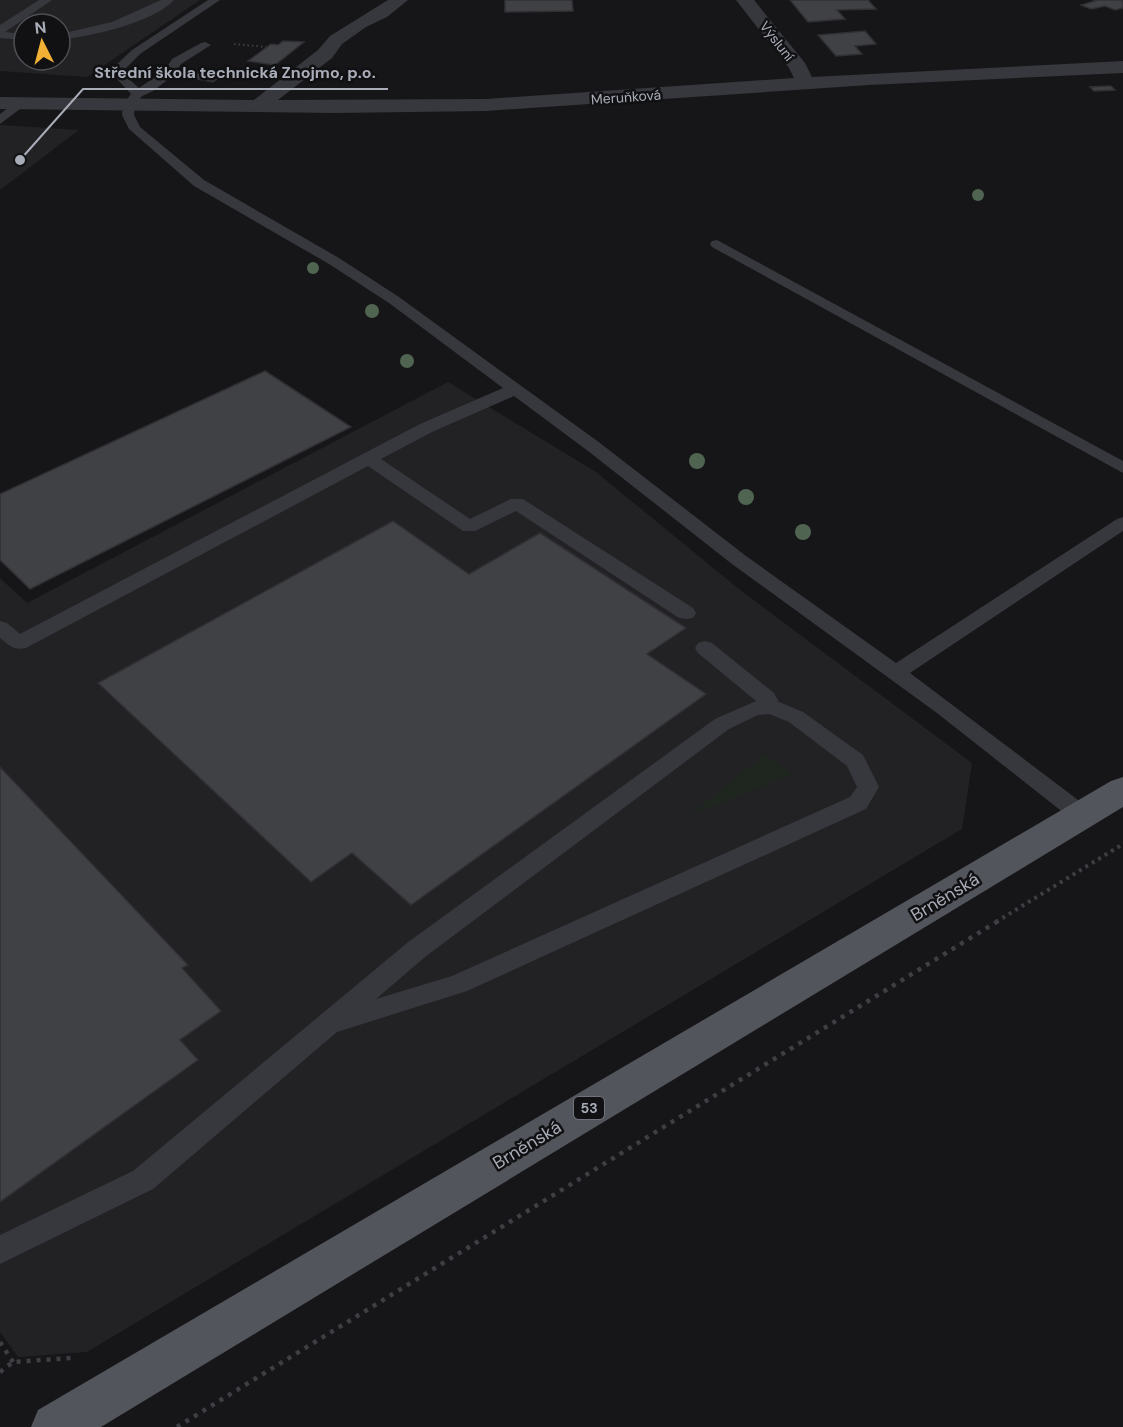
<svg xmlns="http://www.w3.org/2000/svg" width="1123" height="1427" font-family="'DM Sans',sans-serif">
<rect width="100%" height="100%" fill="#161618"/>
<g fill="#222225" fill-rule="evenodd">
<path d="M0 0H200L87 77 0 71ZM24 24H60V60H24Z"/>
<path d="M0 125 17 126 79 130 0 190Z"/>
<path d="M448 382 596 472 739 589 972 763 962 829 87 1352 18 1357 0 1332V578L27 603Z"/>
</g>
<path fill="#1e261f" d="M765 754 792 774 688 817Z"/>
<g fill="#404145" stroke="#303034" stroke-width="1.5">
<path d="M505 0H572L573 11 505 12Z"/>
<path d="M790 0H868L876 9 837 10 845 19 808 22Z"/>
<path d="M1093 0H1123V8L1115 10 1105 6 1091 9 1081 5 1095 1Z"/>
<path d="M865 31 876 44 855 46 862 54 836 56 818 35Z"/>
<path d="M283 41 304 42 275 65 248 61 271 44 278 45Z"/>
<path d="M197 71 222 75 213 82 188 77Z"/>
<path d="M1111 86 1115 90 1094 91 1090 87Z"/>
<path d="M265 371 351 427 30 589 0 560V494Z"/>
<path d="M393 521 469 574 540 533 686 628 647 654 706 694 411 905 352 853 311 882 98 683Z"/>
<path d="M0 767 188 965 182 968 221 1011 180 1040 198 1060 0 1202Z"/>
</g>
<g fill="none" stroke-linecap="round" stroke-linejoin="round">
<path stroke="#3d3f44" stroke-width="2" stroke-dasharray="1.5 3" stroke-linecap="butt" d="M234 44 266 47"/>
<path stroke="#3d3f44" stroke-width="4" stroke-dasharray="3 4.5" stroke-linecap="butt" d="M996 922 1123 844"/>
<g stroke="#3d3f44" stroke-width="4.5" stroke-dasharray="4 6" stroke-linecap="butt">
<path d="M0 1342 13 1362"/>
<path d="M0 1372 13 1362 71 1358"/>
<path d="M177 1427 998 921"/>
</g>
<g fill="#37383d" fill-rule="evenodd">
<path d="M39 0H52L5 32 24 34V40L0 38V25Z"/>
<path d="M161 0H174C152 23 92 36 60 40V34L112 22Z"/>
<path d="M208 0H220L140 54 126 68 129 79 139 88 165 70 172 59 201 43 205 42 211 45 181 64 174 75 153 91 142 96 135 105 134 115 140 127 204 180 339 258 399 297 600 443 746 556 896 663 1117 519 1123 517V531L910 673 1090 809 1093 815 1090 821 1082 823 1074 821 937 713 732 564 588 451 514 396 432 432 381 459 470 519 511 499H523L693 608 696 613 693 618 686 619 679 618 516 511 475 531H463L368 466 26 648C14 651 9 645 0 638V621L7 623 20 634 420 424 503 388 389 303 329 264 194 186 129 129 122 115 123 105 131 94 117 79 114 67 132 50Z"/>
<path d="M20 99 26 103 24 106 0 124V114Z"/>
<path d="M717 240 1123 461V473L712 247 710 244 712 241Z"/>
<path d="M705 641 712 643 774 693 779 702 803 712 863 755 879 787 866 809 467 991 337 1032 153 1189 0 1264V1235L133 1171 407 943 715 719 756 701 698 653 695 648 698 643ZM769 714 789 722 847 766 857 787 850 797 452 976 376 999 425 957 729 729 758 715Z"/>
</g>
<path fill="#37383d" fill-rule="evenodd" d="M388 0H408L387 17 366 27 342 44 332 58 278 100 486 99 794 78 789 68 736 0H754L805 63 812 77 1123 61V73L869 85 486 111 335 113 0 109V97L254 100 318 50 330 36Z"/>
<path fill="#53555c" fill-rule="evenodd" d="M1123 777V807L101 1427H31L38 1410 1111 781Z"/>
</g>
<g fill="#506452">
<circle cx="978" cy="195" r="6"/>
<circle cx="313" cy="268" r="6"/>
<circle cx="372" cy="311" r="7"/>
<circle cx="407" cy="361" r="7"/>
<circle cx="697" cy="461" r="8"/>
<circle cx="746" cy="497" r="8"/>
<circle cx="803" cy="532" r="8"/>
</g>
<g text-anchor="middle" stroke-width="5" stroke-linejoin="round" paint-order="stroke">
<g font-size="14" fill="#a8adb8" stroke="#111113">
<text transform="translate(777 41) rotate(52)" y="5">Výsluní</text>
<text transform="translate(626 97) rotate(-4)" y="5">Meruňková</text>
</g>
<rect fill="#111113" stroke="#7b7e86" stroke-width="1.5" x="574" y="1097" width="30" height="22" rx="4.5"/>
<g font-size="14" font-weight="bold" fill="#a8adb8">
<text x="589" y="1113">53</text>
</g>
<g font-size="18" fill="#a8adb8" stroke="#111113">
<text transform="translate(945 897) rotate(-31)" y="6">Brněnská</text>
<text transform="translate(527 1145) rotate(-31)" y="6">Brněnská</text>
</g>
</g>
<path fill="none" stroke="#a8adb8" stroke-width="2" d="M20 160L83 89H388"/>
<circle fill="#a8adb8" stroke="#111113" stroke-width="2" cx="20" cy="160" r="6"/>
<g font-size="16" text-anchor="middle" font-weight="bold" fill="#a8adb8" stroke="#111113" stroke-width="5" stroke-linejoin="round" paint-order="stroke">
<text x="235" y="78">Střední škola technická Znojmo, p.o.</text>
</g>
<g transform="translate(42 42) rotate(354)"><circle r="28" fill="#111113" stroke="#4d4f55" stroke-width="1.5"/>
<path d="M0-4.5L10 22L0 15L-10 22Z" fill="#f2b134"/>
<text y="-9" font-size="16" font-weight="bold" text-anchor="middle" fill="#a8adb8">N</text>
</g>
</svg>
